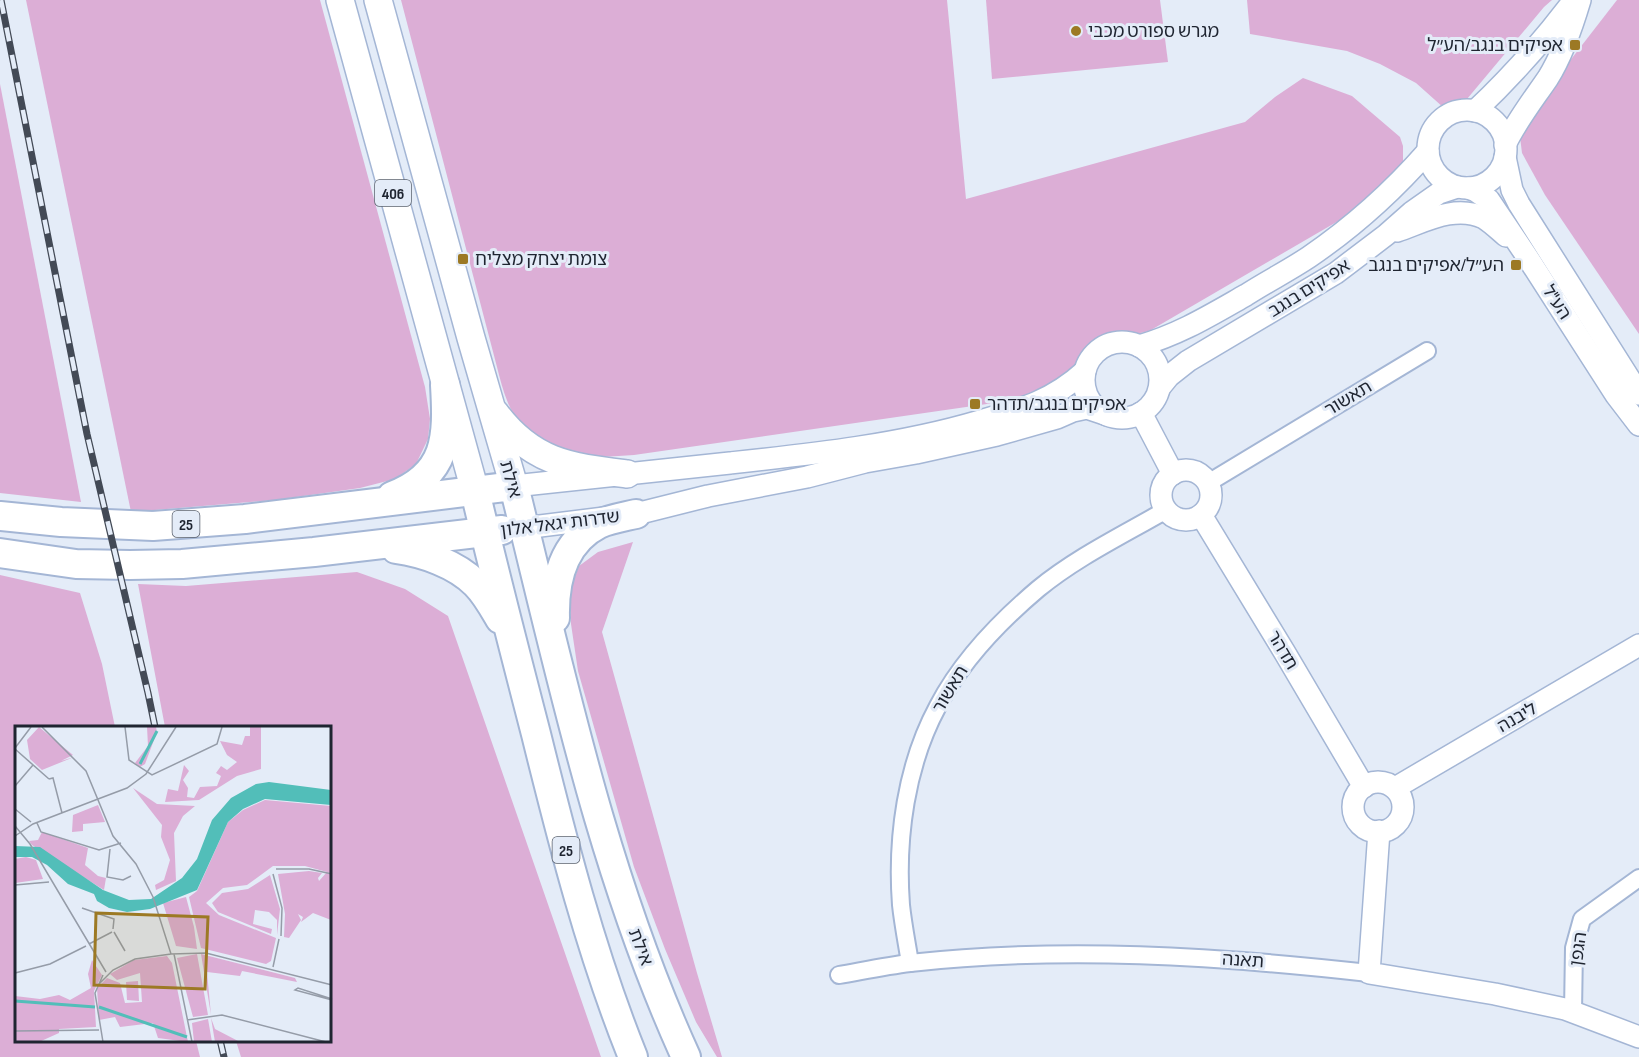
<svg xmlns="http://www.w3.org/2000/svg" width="1639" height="1057" font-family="'Sofia Sans Condensed','Noto Sans Hebrew',sans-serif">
<rect width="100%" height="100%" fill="#e4ecf8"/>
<g fill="#dcaed6">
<path d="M26 0H320L425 387 430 419 428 439 416 464 395 479 360 488 275 500 131 512Z"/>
<path d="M401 0H947L966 199 1245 122 1275 97 1303 78 1352 96 1400 137 1403 146V164L1352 213 1151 330C1133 337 1114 333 1097 342 1084 349 1084 356 1076 367 1071 374 1045 390 1035 397L634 455C617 456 599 458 582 455 552 452 520 431 508 403 503 391 500 379 497 367Z"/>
<path d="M986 0H1160L1168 62 992 79Z"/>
<path d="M1247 0H1552L1544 7 1467 99 1444 108 1416 83 1380 64 1347 51 1250 34Z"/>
<path d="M1617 0H1639V334L1545 195 1522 153 1519 129 1534 107Z"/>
<path d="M0 84 81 502 0 493Z"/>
<path d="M633 542 602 632 697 973 722 1057H717L696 1022 665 949 634 867 578 671 571 624 570 590 579 566 598 552Z"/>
<path d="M357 572 405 589 448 616 601 1057H241L236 1041 330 1040V727H165L138 584 186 586Z"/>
<path d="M0 575 80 593 102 664 115 727H16V1040L196 1041 200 1057H0Z"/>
</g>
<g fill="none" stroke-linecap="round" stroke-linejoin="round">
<g stroke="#a4b6d5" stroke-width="20">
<g id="minor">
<path d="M1208 483 1427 351"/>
<path d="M910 963C907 944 903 924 901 905 896 838 906 765 938 706 962 660 999 622 1038 589 1077 557 1123 535 1166 510"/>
<path d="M839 975C862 971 886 966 910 963 1063 946 1217 956 1369 973"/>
<path d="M1573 1012 1574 948 1582 919 1639 878"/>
</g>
</g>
<g stroke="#a4b6d5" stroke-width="24">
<g id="tertiary">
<circle cx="1467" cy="149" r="39"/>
<path d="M1475 111C1511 77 1544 40 1574 0"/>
<path d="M1505 145C1517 120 1533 100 1548 78 1563 54 1572 27 1580 0"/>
<path d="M1505 157 1512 190 1519 204 1639 394"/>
<path d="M1468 188 1476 191 1489 200 1526 255 1616 395 1639 425"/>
<path d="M1397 231C1424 222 1455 204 1484 218 1492 223 1499 230 1506 236"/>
<circle cx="1122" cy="380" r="38"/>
<path d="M1139 346C1180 334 1209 316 1246 295 1266 282 1288 271 1309 257 1353 227 1393 191 1428 151"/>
<path d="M1160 387 1169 376 1188 361 1336 273 1386 235 1412 212 1439 193 1457 187"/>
<path d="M1141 413 1173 474"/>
<circle cx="1186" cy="495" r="25"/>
<path d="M514 486C586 479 658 471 730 463 814 454 899 445 980 421 1022 409 1052 401 1085 371"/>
<path d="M1201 515 1285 653 1364 787"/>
<path d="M524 528 636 514 708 496 807 477 865 462 916 453 997 435 1057 418 1073 411 1087 408 1108 415"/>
<circle cx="1378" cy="807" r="25"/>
<path d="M1395 788 1639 645"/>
<path d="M1379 831 1369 973 1495 994 1565 1009 1639 1037"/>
</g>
</g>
<g stroke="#a4b6d5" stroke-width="30">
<g id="primary">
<path d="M340 0 475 491"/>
<path d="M378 0 471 338 514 486"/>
<path d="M495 413C532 463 570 467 627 474"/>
</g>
</g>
<g stroke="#a4b6d5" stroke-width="32">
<g id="trunk">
<path d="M475 491C494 572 515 653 536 734 563 843 591 953 633 1057"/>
<path d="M392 496C448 475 448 437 445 385"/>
<path d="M0 516 61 522 153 526 245 519 514 486C562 679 603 875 686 1057"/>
<path d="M396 549C424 553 456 564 476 584 486 594 493 607 500 619"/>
<path d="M0 553 76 564 130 565 182 564 314 552 502 530"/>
<path d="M555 618C554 581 563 542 599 524 610 519 623 517 636 514"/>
</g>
</g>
<use href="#minor" stroke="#fff" stroke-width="16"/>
<use href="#tertiary" stroke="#fff" stroke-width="21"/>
<use href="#primary" stroke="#fff" stroke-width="27"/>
<use href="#trunk" stroke="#fff" stroke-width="28"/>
<g stroke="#434a56" stroke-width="7">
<g id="rail">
<path d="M1 0 87 434 148 693 155 727"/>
<path d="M220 1040 224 1057"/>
</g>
</g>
<use href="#rail" stroke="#e4ecf8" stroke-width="4.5" stroke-dasharray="14" stroke-linecap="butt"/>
</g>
<g fill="#9c7924" stroke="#e4ecf8" stroke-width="2">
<circle cx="1076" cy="31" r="6"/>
<rect x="1569" y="39" width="12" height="12" rx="3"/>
<rect x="457" y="253" width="12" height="12" rx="3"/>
<rect x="1510" y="259" width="12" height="12" rx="3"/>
<rect x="969" y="398" width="12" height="12" rx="3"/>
</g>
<g text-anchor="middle" stroke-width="6" stroke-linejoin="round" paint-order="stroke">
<g fill="#e4ecf8" stroke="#5a616d" stroke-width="1.5">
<rect x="375" y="180" width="36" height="26" rx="4.5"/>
<rect x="172.5" y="511" width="27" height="26" rx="4.5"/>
<rect x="552.5" y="837" width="27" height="26" rx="4.5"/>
</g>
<g font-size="16" font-weight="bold" fill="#1f2531">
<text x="393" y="199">406</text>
<text x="186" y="530">25</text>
<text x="566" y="856">25</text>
</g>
<g font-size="18" fill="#1f2531" stroke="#e4ecf8" text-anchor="start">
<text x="1088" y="37">מגרש ספורט מכבי</text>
<text x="1563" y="51" text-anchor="end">אפיקים בנגב/הע״ל</text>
<text x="475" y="265">צומת יצחק מצליח</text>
<text x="1504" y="271" text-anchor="end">הע״ל/אפיקים בנגב</text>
<text x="987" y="410">אפיקים בנגב/תדהר</text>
</g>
<g font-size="18" fill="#1f2531" stroke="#e4ecf8">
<text transform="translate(1309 288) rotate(-32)" y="6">אפיקים בנגב</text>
<text transform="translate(1557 302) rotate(57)" y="6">הע"ל</text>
<text transform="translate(1348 398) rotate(-31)" y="6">תאשור</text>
<text transform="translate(511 479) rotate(74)" y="6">אילת</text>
<text transform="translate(560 523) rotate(-7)" y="6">שדרות יגאל אלון</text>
<text transform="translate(1283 650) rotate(59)" y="6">תדהר</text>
<text transform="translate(950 689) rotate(-59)" y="6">תאשור</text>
<text transform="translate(1517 717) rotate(-30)" y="6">ליבנה</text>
<text transform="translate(641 947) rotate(69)" y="6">אילת</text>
<text transform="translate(1578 949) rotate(-82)" y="6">הגפן</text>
<text transform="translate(1243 960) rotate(4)" y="6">תאנה</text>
</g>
</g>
<g transform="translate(15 726)">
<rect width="316" height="316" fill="#e4ecf8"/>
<path d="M24 1 58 29 46 35 59 31 27 44 15 33 12 14ZM132 1H141L142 6 130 38 125 41 120 37 133 20ZM235 1H246V43L222 50 184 74 150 76 153 63 163 65 169 39 174 45 168 54 173 62 172 71 179 72 185 61 202 60 206 50 201 47 206 40 212 44 222 36 212 29 205 15 227 19 230 10H235ZM118 62 142 78 180 80 168 90 159 107 161 155 141 164 140 159 149 154 155 134 146 111 147 99ZM250 74 316 80V194L298 187 286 196 288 191 283 188 286 194 274 212 269 211 270 188 263 148 294 145 307 147 303 152 304 155 312 146 290 140H258L232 159 208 162 191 177 204 189 261 212 256 235 251 238 186 222 174 171 182 165 213 96 228 84ZM83 79 90 96 68 98V105L57 106 58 89ZM27 106 73 122 70 139 83 150 91 152 89 164 17 119 14 115 23 114ZM11 131 21 134 28 153 0 157V133ZM255 149 265 183 262 209V194L254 186 240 184 238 198 257 203 256 208 203 186 197 177 207 167 233 163ZM171 171 179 201 182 223 161 220 148 177ZM182 228 193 289 178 291 162 232ZM186 228 280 252 282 256 227 245 225 250 192 246 196 289ZM152 230 157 237 173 316 143 312 138 297 105 301 100 291 84 294 82 262 92 252 105 257 110 277 127 276 125 247 102 254 95 248 119 234ZM77 234 87 249 79 265 81 301 44 303V307L24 316H0V270L25 273 44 269 55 274 76 262 73 248ZM123 255 124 275 112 274 111 256ZM196 292 200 303 225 316H200ZM193 293 197 316H179L177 297Z" fill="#dcaed6"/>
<path d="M254 56 316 64V79L250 73 228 83 213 96 182 164 135 183 112 186 94 182 82 175 79 168 53 158 32 139 17 131H0V120L25 121 88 164 114 174 136 173 167 152 182 133 197 94 216 72 241 58Z" fill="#52beb9"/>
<path fill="none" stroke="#52beb9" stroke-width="3" d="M125 38 142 5M0 275 80 281M84 281 172 311"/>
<path fill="none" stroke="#959ca8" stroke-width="1.5" d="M27 1 71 45 98 110 121 138 138 171 156 228 191 227 317 259M110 1 114 34 137 49 202 18 207 1M0 22 16 1M0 23 34 53M34 53 38 52 47 87M0 60 18 39M83 73 112 62 131 48 161 1M0 83 16 96M22 97 26 106 84 124 106 117M0 100 15 118 91 246M0 110 18 98 83 73M95 123 92 151 108 154 116 150M261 143H294L317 148M258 148 267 182 266 210M0 159 34 156M67 182 99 193 98 203M99 206 110 225M74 218 97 206M159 228 177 316M258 241 264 213M0 247 35 238 71 220M82 260 98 244 120 233 156 228M317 273 283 262 280 264 317 274M172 294 207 289 311 316M0 305 84 304M88 316 80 267 88 249"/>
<path fill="#9c7924" fill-opacity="0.15" stroke="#9c7924" stroke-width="3" d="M81 187 193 191 190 263 79 259Z"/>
<rect width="316" height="316" fill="none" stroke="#1f2531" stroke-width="3"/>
</g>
</svg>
